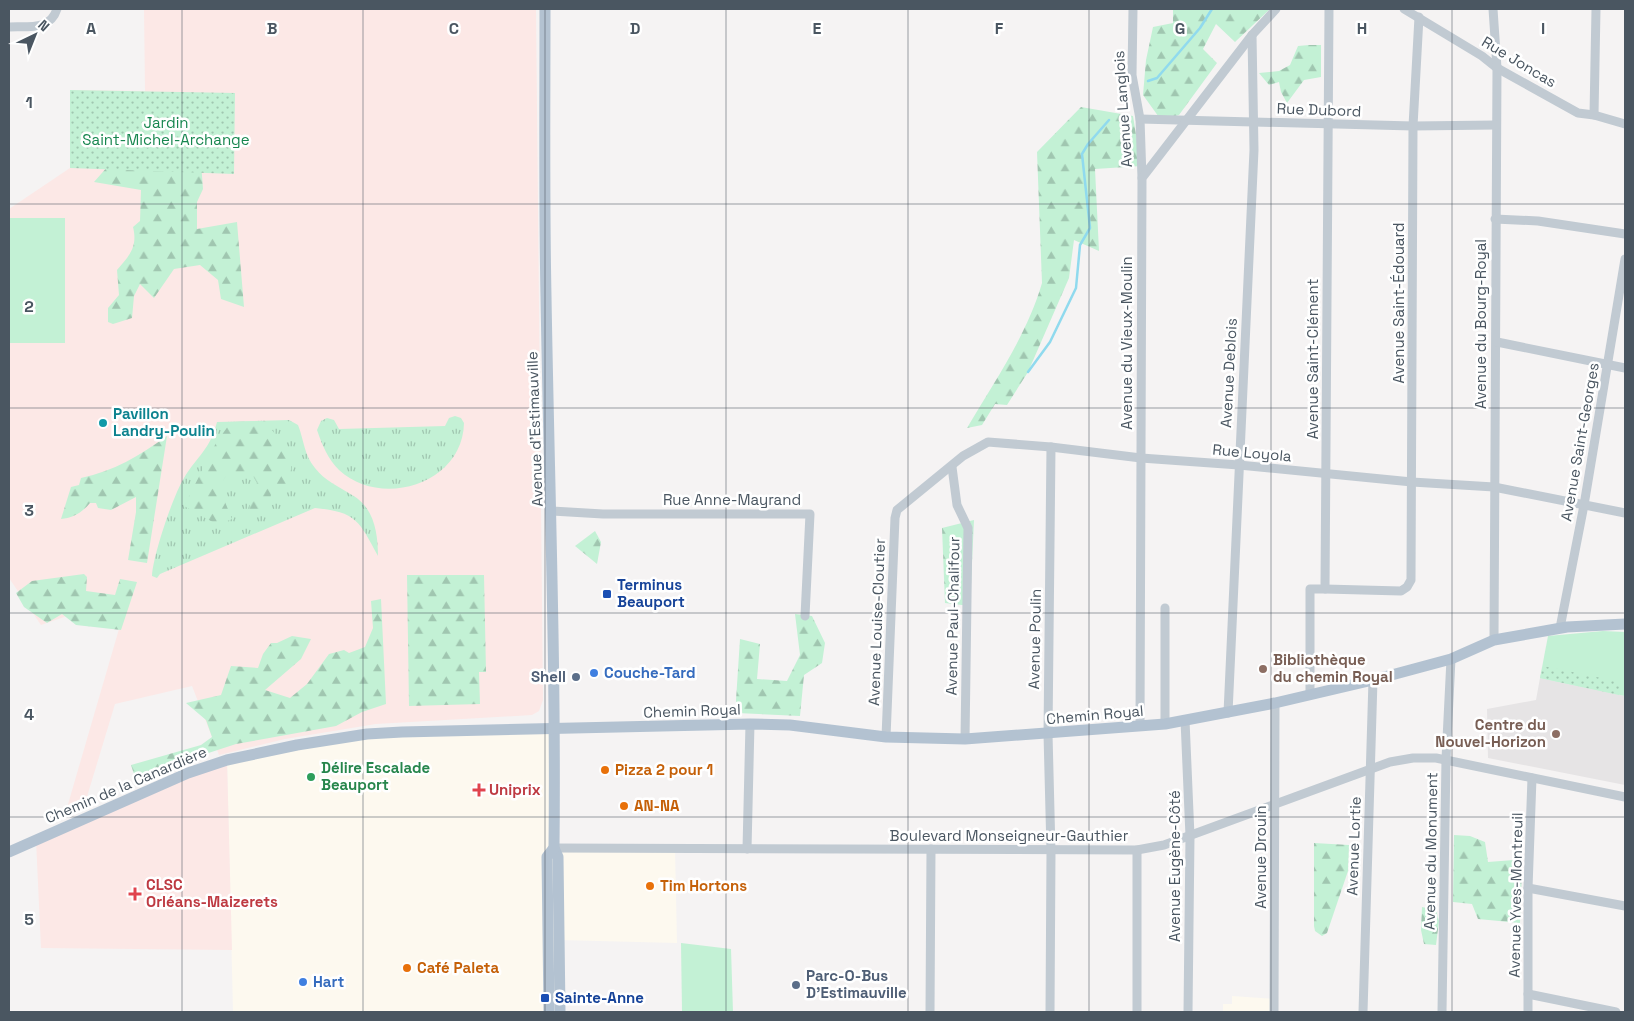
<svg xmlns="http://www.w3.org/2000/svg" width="1634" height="1021" font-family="'Space Grotesk',sans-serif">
<defs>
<pattern id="grass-tufts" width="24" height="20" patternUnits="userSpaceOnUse" patternTransform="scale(1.25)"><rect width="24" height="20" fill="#c3f1d5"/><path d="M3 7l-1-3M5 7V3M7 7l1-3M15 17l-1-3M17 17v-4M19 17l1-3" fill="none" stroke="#a0c6b0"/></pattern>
<pattern id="forest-firs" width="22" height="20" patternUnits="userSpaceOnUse" patternTransform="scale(1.25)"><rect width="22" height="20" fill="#c3f1d5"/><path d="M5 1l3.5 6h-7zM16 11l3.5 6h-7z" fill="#a0c6b0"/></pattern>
<pattern id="garden-dots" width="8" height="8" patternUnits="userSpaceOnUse" patternTransform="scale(1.25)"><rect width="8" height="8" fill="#c3f1d5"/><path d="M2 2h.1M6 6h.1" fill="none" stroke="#a0c6b0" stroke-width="1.8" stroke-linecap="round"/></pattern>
</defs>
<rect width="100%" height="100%" fill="#f5f3f3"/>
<g fill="#fdf9ef">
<path d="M555 729 554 848 675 849 677 943 559 940 560 1012H233L227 760 367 734Z"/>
<path d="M1232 996 1275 999 1274 1012H1223V1004H1232Z"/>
</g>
<path fill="#e6e4e5" d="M1540 678 1625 696V785L1488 758 1487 709 1536 700Z"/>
<g fill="#fce8e6">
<path d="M144 9H536L543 700 539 711 532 715 376 724 285 739 219 755 192 686 115 704 86 800V809L64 818 119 629 67 616 41 625 9 578V209L70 168V90L145 91Z"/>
<path d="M227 760 232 950 41 948 36 840Z"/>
</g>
<g fill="url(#grass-tufts)">
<path d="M455 416 461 418 464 423C463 484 381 509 339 470 328 459 322 445 317 430L321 421 327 418 334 420 339 429 445 426 449 418Z"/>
<path d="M289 420 298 425C304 440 304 455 315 468 324 480 339 487 352 495 374 507 378 533 378 556 359 521 357 512 315 508L160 574 157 578 152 576C153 555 173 496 184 478 197 456 210 450 217 422Z"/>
</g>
<g fill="url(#forest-firs)">
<path d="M1173 9H1270L1235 42 1216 24 1203 49 1217 63 1179 115 1161 120 1143 95 1146 60 1153 27 1173 23Z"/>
<path d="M1309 45H1321V77L1304 80 1287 103 1281 92 1279 82 1269 85 1259 73 1279 71 1290 65 1298 46Z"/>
<path d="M1081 107 1133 116 1141 166 1095 169 1099 251 1074 240 1069 278 1028 372 1007 405 995 404 982 425 967 428C994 382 1027 335 1042 283L1037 152Z"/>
<path d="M123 149 201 162 203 189 197 202V229L237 222 244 307 221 299 218 280 200 265 174 269 154 298 140 284 134 296 132 318 113 324 108 322V308L119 295 117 270C129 256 138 247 133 227L140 221 141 190 94 182Z"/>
<path d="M265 421C282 444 295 453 291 484L271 494 270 504 248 525 250 502 257 483 252 474 226 476 220 485 218 495 225 502 232 519 218 525 184 506 216 443 231 422Z"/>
<path d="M167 436 147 563 128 560 136 512V497L111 510 98 508 96 503H90C82 513 72 518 61 519L71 487 79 485 81 478C114 471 139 456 167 436Z"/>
<path d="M974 520 970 606 945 603 942 528Z"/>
<path d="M595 531 601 542 597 564 575 546Z"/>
<path d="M84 574 87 577 86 591 115 595 120 579 137 582 121 630 76 625 62 614 47 623 24 607 16 593 32 581Z"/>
<path d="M407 575H484L486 672H479L480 704 409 706Z"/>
<path d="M381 599 386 704 362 712 336 726 236 744 135 777 131 765 201 745 212 737 206 720 186 703 221 695 231 666 258 668 263 654 271 643H277L292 636 311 639 301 659 265 690 290 698 307 684 329 654 344 650 349 653 365 647 373 628 371 601Z"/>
<path d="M795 614 812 616 825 643 822 663 804 675 800 716 737 713 736 700 740 639 760 644 757 679 787 681 800 655Z"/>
<path d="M1454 835 1470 836 1485 842 1488 862 1514 860 1522 869 1520 923 1478 919 1472 904 1453 902Z"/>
<path d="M1314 843 1349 845 1348 871 1327 933 1322 936 1315 931 1314 926Z"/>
<path d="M1422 907 1436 910 1439 921 1436 945 1424 944 1421 930Z"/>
</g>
<g fill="#c3f1d5">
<rect x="9" y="218" width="56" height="125"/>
<path d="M1603 631 1625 632V696L1540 678 1548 636Z"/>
<path d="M681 943 731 949 733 1012H682Z"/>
</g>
<g fill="url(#garden-dots)">
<path d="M70 90 235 93 234 174 70 168Z"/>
<path d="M1543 666 1621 682 1619 695 1540 678Z"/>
</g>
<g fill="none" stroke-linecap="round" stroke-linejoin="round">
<g stroke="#90daee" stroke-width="2.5">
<path d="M1148 81 1157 78 1200 28 1212 9"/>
<path d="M1028 372 1050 342 1076 288 1080 245 1090 228 1082 154 1088 144 1109 120"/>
</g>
<g stroke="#c1cad2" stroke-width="9">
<path d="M1133 9 1132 75 1140 119 1142 178"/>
<path d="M1404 9 1482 56 1497 68 1578 113 1594 115 1625 124"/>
<path d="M1493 9 1497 68 1494 640"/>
<path d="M9 27C28 26 50 31 57 9"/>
<path d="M1594 115 1596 9"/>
<path d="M1140 119 1413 126 1496 125"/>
<path d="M1495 219 1538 221 1625 234"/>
<path d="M1497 342 1625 368"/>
<path d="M952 467 957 505 968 528 965 739"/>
<path d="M552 511 603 514H810L805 616"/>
<path d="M1325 589 1401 591 1407 587 1411 580 1413 126 1419 17"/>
<path d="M1560 628 1584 505 1625 259"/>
<path d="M1310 695V589H1325L1329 9"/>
<path d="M1228 713 1254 150 1252 35"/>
<path d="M1185 720 1190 836 1188 1012"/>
<path d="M1165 724V608"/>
<path d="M1140 725 1142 178 1252 35 1276 9"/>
<path d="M886 737 895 518 897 510 963 456 988 442 1051 447 1141 458 1239 465 1412 482 1494 487 1625 513"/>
<path d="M554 848 1137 850 1164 845 1390 762 1413 758H1436L1625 797"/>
<path d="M747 849 750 724"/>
<path d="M1137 850V1012"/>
<path d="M1528 888 1625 906"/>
<path d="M1528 994 1616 1012"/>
<path d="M930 1012 931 849"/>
<path d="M1050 1012 1051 851 1048 734 1051 447"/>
<path d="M1274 1012 1275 703"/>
<path d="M1363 1012 1373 680"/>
<path d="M1442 1012 1446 759 1451 659"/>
<path d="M1528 1012V888L1532 778"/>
</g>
<g stroke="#b3c2d1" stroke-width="11">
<path d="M545 9C545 104 544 200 546 296 549 480 556 664 554 848L558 857 560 1012"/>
<path d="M9 852 188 773 227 760 297 745 367 734 402 732 750 724 790 725 886 737 965 739 1165 724 1275 703 1373 680 1451 659 1494 640 1567 627 1625 624"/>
<path d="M549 1012 547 857 554 848"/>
</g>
</g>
<path fill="none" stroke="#4a5661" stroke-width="1" stroke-opacity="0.55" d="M182 9V1012M363 9V1012M545 9V1012M726 9V1012M908 9V1012M1089 9V1012M1271 9V1012M1452 9V1012M9 204H1625M9 408H1625M9 613H1625M9 817H1625"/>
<circle fill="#0f9aa8" stroke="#fff" stroke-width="2" cx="103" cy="423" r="5"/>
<g fill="#1a4fb4" stroke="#fff" stroke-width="2">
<rect x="602" y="589" width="10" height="10" rx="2.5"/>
<rect x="540" y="993" width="10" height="10" rx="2.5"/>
</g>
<g fill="#8d6e63" stroke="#fff" stroke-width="2">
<circle cx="1263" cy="669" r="5"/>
<circle cx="1556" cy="734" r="5"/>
</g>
<g fill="#3f7fe0" stroke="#fff" stroke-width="2">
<circle cx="594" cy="673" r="5"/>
<circle cx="303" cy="982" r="5"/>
</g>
<g fill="#5c6f8a" stroke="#fff" stroke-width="2">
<circle cx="576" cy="677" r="5"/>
<circle cx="796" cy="985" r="5"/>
</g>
<g fill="#e8710a" stroke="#fff" stroke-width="2">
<circle cx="605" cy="770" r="5"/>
<circle cx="624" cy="806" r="5"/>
<circle cx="650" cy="886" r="5"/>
<circle cx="407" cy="968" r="5"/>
</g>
<circle fill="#2e9e5b" stroke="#fff" stroke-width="2" cx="311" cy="777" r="5"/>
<g fill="#e0444e" stroke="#fff" stroke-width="2">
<path d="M476.5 782.5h5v5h5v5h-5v5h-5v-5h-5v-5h5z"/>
<path d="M132.5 886.5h5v5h5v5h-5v5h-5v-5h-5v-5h5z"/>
</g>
<g text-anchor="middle" stroke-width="5" stroke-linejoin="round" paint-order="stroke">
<g font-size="15" fill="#4a5661" stroke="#fff">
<text transform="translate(1519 62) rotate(31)" y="5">Rue Joncas</text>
<text transform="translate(1123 109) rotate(-94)" y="5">Avenue Langlois</text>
<text transform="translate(1319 110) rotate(2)" y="5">Rue Dubord</text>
<text transform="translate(1399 303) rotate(-90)" y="5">Avenue Saint-Édouard</text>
<text transform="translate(1481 324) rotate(-90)" y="5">Avenue du Bourg-Royal</text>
<text transform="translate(1127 343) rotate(-90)" y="5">Avenue du Vieux-Moulin</text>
<text transform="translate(1313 359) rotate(-90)" y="5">Avenue Saint-Clément</text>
<text transform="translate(1229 373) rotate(-87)" y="5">Avenue Deblois</text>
<text transform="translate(535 429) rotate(-92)" y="5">Avenue d'Estimauville</text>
<text transform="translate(1580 442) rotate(-80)" y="5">Avenue Saint-Georges</text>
<text transform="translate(1252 453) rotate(5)" y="5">Rue Loyola</text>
<text x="732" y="505">Rue Anne-Mayrand</text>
<text transform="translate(953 616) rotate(-89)" y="5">Avenue Paul-Chalifour</text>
<text transform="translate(877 622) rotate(-88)" y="5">Avenue Louise-Cloutier</text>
<text transform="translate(1035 639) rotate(-89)" y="5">Avenue Poulin</text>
<text transform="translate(692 711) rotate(-2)" y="5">Chemin Royal</text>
<text transform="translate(1095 715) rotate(-5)" y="5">Chemin Royal</text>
<text transform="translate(126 785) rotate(-23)" y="5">Chemin de la Canardière</text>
<text x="1009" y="841">Boulevard Monseigneur-Gauthier</text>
<text transform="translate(1354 846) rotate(-88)" y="5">Avenue Lortie</text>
<text transform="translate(1431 851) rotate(-89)" y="5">Avenue du Monument</text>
<text transform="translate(1261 857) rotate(-90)" y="5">Avenue Drouin</text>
<text transform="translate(1175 866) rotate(-90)" y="5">Avenue Eugène-Côté</text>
<text transform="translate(1516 895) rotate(-89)" y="5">Avenue Yves-Montreuil</text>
</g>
<g font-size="15" fill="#17864f" stroke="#fff">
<text x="166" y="128">Jardin<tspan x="166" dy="17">Saint-Michel-Archange</tspan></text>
</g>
<g font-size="15" font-weight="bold" fill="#0d838f" stroke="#fff" text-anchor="start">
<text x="113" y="419">Pavillon<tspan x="113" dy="17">Landry-Poulin</tspan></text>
</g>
<g font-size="15" font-weight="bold" fill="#164399" stroke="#fff" text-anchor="start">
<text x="617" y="590">Terminus<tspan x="617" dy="17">Beauport</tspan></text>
<text x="555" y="1003">Sainte-Anne</text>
</g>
<g font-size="15" font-weight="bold" fill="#785e54" stroke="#fff" text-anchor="start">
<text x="1273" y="665">Bibliothèque<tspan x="1273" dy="17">du chemin Royal</tspan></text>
<text x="1546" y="730" text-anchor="end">Centre du<tspan x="1546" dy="17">Nouvel-Horizon</tspan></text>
</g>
<g font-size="15" font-weight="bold" fill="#366cbe" stroke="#fff" text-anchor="start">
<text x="604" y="678">Couche-Tard</text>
<text x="313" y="987">Hart</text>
</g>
<g font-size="15" font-weight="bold" fill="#4e5e75" stroke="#fff" text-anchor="end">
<text x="566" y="682">Shell</text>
<text x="806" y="981" text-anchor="start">Parc-O-Bus<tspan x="806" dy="17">D'Estimauville</tspan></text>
</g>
<g font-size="15" font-weight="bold" fill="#27864d" stroke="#fff" text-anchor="start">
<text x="321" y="773">Délire Escalade<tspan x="321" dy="17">Beauport</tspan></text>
</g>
<g font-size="15" font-weight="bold" fill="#c56008" stroke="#fff" text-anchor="start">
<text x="615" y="775">Pizza 2 pour 1</text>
<text x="634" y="811">AN-NA</text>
<text x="660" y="891">Tim Hortons</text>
<text x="417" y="973">Café Paleta</text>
</g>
<g font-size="15" font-weight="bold" fill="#be3a42" stroke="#fff" text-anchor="start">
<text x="489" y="795">Uniprix</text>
<text x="146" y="890">CLSC<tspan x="146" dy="17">Orléans-Maizerets</tspan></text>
</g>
</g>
<g font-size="16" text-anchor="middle" font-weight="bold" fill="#4a5661" stroke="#fff" stroke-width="5" stroke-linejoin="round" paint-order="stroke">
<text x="91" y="34">A</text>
<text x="272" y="34">B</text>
<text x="454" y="34">C</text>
<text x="635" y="34">D</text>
<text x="817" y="34">E</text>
<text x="999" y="34">F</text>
<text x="1180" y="34">G</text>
<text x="1362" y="34">H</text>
<text x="1543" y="34">I</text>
<text x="29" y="108">1</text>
<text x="29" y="312">2</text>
<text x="29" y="516">3</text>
<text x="29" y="720">4</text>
<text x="29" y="925">5</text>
</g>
<rect width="1634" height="1021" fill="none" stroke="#4a5661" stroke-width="20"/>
<g transform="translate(35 35) rotate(43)" stroke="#ffffff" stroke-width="4" paint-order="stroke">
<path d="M0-4L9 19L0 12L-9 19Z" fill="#4a5661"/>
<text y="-8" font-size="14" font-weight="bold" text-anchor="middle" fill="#4a5661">N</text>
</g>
</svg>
